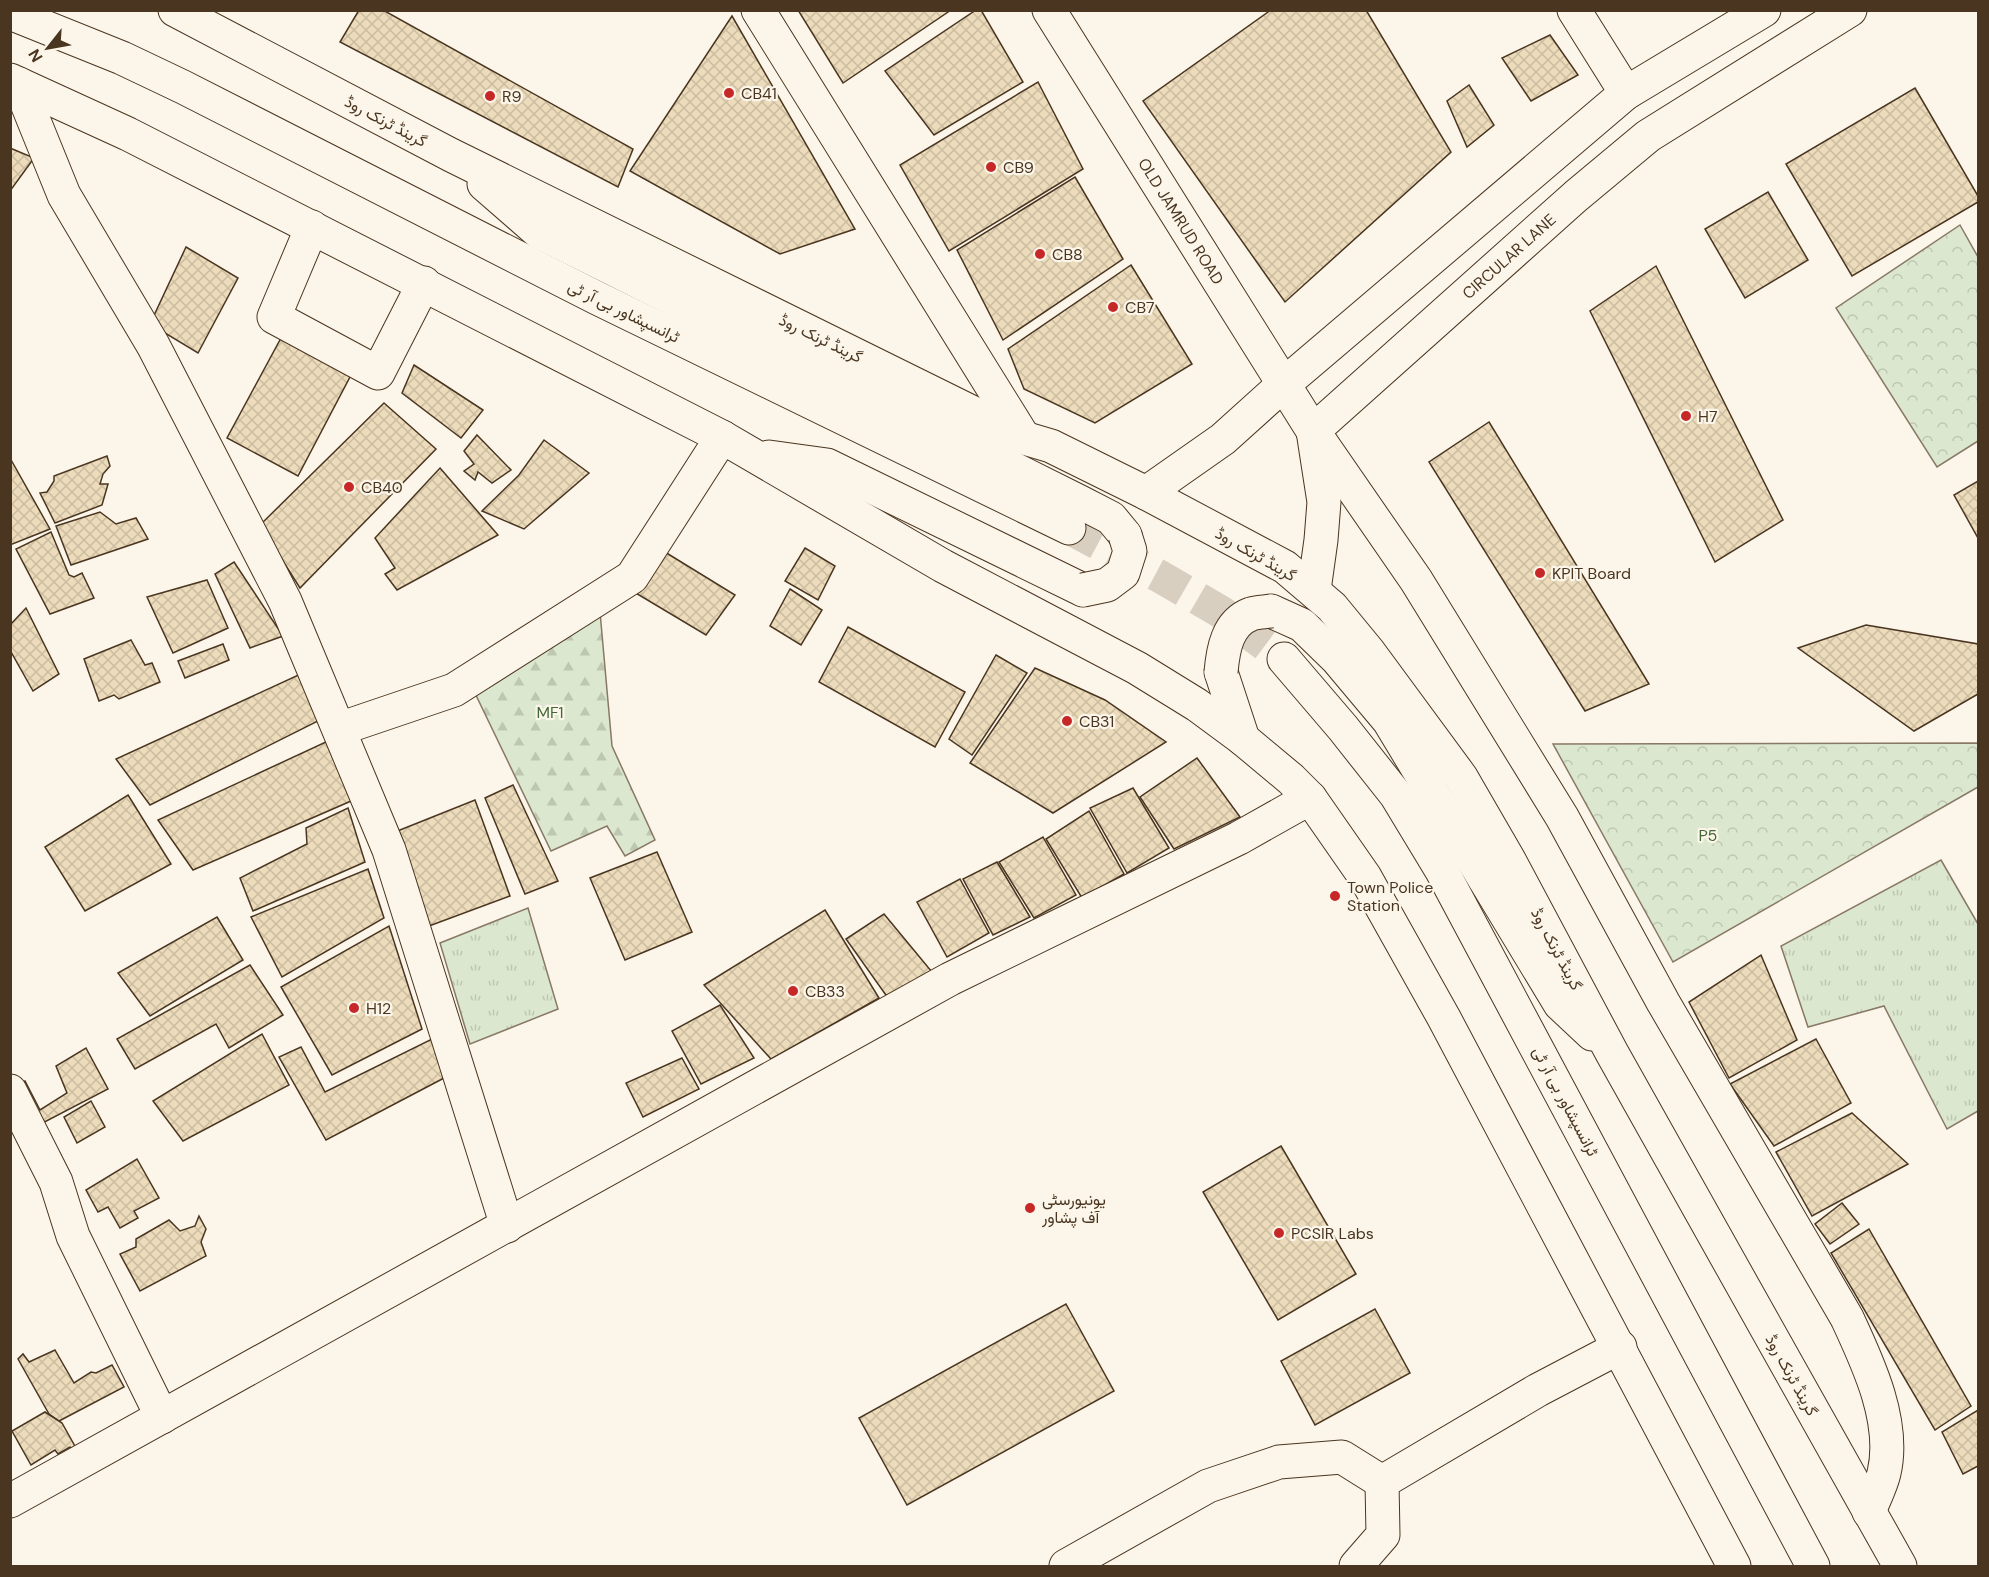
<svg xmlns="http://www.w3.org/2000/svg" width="1989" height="1577" font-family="'DM Sans',Vazirmatn,sans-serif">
<defs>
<pattern id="grass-tufts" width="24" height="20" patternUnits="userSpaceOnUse" patternTransform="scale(1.5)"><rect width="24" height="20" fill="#dce7d0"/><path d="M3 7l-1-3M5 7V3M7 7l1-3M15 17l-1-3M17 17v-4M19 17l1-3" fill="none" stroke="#bec7b2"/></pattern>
<pattern id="forest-firs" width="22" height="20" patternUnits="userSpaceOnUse" patternTransform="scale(1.5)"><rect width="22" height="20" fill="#dce7d0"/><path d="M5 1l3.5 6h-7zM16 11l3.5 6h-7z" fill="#bec7b2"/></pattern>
<pattern id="park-crowns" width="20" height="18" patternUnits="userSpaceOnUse" patternTransform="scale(1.5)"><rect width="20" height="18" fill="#dce7d0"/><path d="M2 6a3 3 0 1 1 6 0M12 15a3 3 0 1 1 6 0" fill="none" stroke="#bec7b2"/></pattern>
<pattern id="building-cross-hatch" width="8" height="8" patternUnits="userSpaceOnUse" patternTransform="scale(1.5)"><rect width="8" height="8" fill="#ecdcbc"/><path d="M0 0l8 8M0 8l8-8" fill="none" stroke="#ccbda1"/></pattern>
</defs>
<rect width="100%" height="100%" fill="#fbf6e9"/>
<g fill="url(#grass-tufts)" stroke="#887966" stroke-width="1.5">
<path d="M1941 860 1978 924V1111L1947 1129 1884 1006 1808 1027 1781 946Z"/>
<path d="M528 908 558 1009 470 1044 440 943Z"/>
</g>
<path fill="url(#forest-firs)" stroke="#887966" stroke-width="1.5" d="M600 612 612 746 655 840 625 856 607 826 551 851 473 689Z"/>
<g fill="url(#park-crowns)" stroke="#887966" stroke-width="1.5">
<path d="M1960 225 1978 257V441L1937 467 1836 308Z"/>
<path d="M1978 743V787L1673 962 1553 744Z"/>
</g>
<g fill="url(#building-cross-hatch)" stroke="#4a3520" stroke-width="1.5">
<path d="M359 10H383L633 149 618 187 340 42Z"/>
<path d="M798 10H951L843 83Z"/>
<path d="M976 10H981L1023 82 934 135 885 71Z"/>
<path d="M1271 10H1366L1451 152 1285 302 1143 101Z"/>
<path d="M732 16 855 229 780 254 630 171Z"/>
<path d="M1550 35 1578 75 1531 101 1502 58Z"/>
<path d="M1038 82 1083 169 949 251 900 165Z"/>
<path d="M1469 85 1494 125 1467 147 1447 101Z"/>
<path d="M1915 88 1978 196V202L1852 276 1786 164Z"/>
<path d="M10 148 34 158 10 191Z"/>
<path d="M1075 177 1123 259 1003 340 957 250Z"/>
<path d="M1768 192 1808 260 1745 298 1705 229Z"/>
<path d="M186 247 238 278 198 353 150 324Z"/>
<path d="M1131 265 1192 364 1095 423 1024 389 1008 349Z"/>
<path d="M1656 266 1783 520 1715 562 1590 311Z"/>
<path d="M281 338 351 375 298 476 227 438Z"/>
<path d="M414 365 483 410 461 438 402 393Z"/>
<path d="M384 403 436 449 300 588 260 525Z"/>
<path d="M1489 422 1649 684 1585 711 1429 462Z"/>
<path d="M477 435 511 470 492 483 478 472 475 480 464 471 474 464 464 451Z"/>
<path d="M544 440 589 473 524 529 482 511 519 475Z"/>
<path d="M107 456 110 466 103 474 100 484H108L102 505 55 523 40 493 47 492 54 481V476Z"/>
<path d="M10 458 50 529 10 545Z"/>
<path d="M440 468 498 535 397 590 385 574 395 568 375 538Z"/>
<path d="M1978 481V538L1954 495Z"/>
<path d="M100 512 116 524 136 518 148 539 71 565 56 526Z"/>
<path d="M51 532 69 575 74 577 82 573 94 598 50 614 16 549Z"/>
<path d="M805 548 835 566 818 600 785 581Z"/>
<path d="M660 549 735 595 706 635 629 589Z"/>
<path d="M234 562 283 636 250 648 215 574Z"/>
<path d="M207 580 228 628 173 653 147 597Z"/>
<path d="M790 589 822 610 801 645 770 626Z"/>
<path d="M26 608 59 674 33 691 10 650V625Z"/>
<path d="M1866 625 1978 644V694L1914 731 1798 648Z"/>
<path d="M848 627 965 692 935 747 819 682Z"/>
<path d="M131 640 145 665 152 663 160 682 119 699 114 695 99 701 84 659Z"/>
<path d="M223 644 229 660 185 678 178 661Z"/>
<path d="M996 655 1027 673 972 755 949 739Z"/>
<path d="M1035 668 1105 700 1166 742 1053 813 970 763Z"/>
<path d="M305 672 326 717 150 805 116 759Z"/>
<path d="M328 741 351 801 193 870 158 820Z"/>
<path d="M1197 758 1240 817 1174 849 1140 797Z"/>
<path d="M513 785 558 881 525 894 485 798Z"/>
<path d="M1133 788 1169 848 1127 873 1090 808Z"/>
<path d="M128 795 171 864 85 911 45 847Z"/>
<path d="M475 800 510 896 429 926 395 832Z"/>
<path d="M348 808 365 862 253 911 240 878 307 844 306 828Z"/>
<path d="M1089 811 1124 874 1082 898 1046 839Z"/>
<path d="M1043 837 1076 895 1034 918 999 862Z"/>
<path d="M657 852 692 932 625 960 590 878Z"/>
<path d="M997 862 1030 917 993 935 963 879Z"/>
<path d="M368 869 384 918 282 977 251 917Z"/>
<path d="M960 879 989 933 947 957 917 902Z"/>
<path d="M825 910 879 998 771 1059 704 985Z"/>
<path d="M884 914 932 972 888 998 846 939Z"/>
<path d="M217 917 243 960 150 1016 118 973Z"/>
<path d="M389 926 422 1029 332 1075 281 987Z"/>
<path d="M1761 955 1797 1040 1729 1078 1689 1002Z"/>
<path d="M250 965 283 1015 229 1048 216 1024 135 1069 117 1039Z"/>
<path d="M720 1005 754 1058 701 1084 672 1031Z"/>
<path d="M262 1034 289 1085 183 1141 153 1101Z"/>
<path d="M434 1038 444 1078 326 1140 279 1057 301 1047 325 1092Z"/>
<path d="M1816 1039 1851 1103 1774 1146 1730 1084Z"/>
<path d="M86 1048 108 1089 33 1128 11 1088 25 1081 40 1110 67 1093 56 1066Z"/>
<path d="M682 1058 699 1089 643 1117 626 1083Z"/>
<path d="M91 1101 105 1127 77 1143 64 1117Z"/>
<path d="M1852 1113 1908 1164 1812 1216 1776 1152Z"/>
<path d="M1281 1146 1356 1274 1278 1320 1203 1192Z"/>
<path d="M137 1159 159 1198 134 1211 138 1218 120 1228 108 1207 98 1212 86 1190Z"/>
<path d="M1842 1203 1859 1224 1830 1244 1815 1224Z"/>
<path d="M199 1216 206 1229 201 1242 206 1256 140 1291 120 1254 136 1247V1239L169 1220 180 1231 195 1226Z"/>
<path d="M1869 1229 1971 1406 1935 1430 1831 1253Z"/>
<path d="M1066 1304 1114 1391 907 1505 859 1418Z"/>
<path d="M1375 1309 1410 1373 1315 1425 1281 1361Z"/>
<path d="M55 1350 74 1383 91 1372 96 1373 112 1365 124 1387 59 1421 49 1414 18 1359 23 1354 29 1362Z"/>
<path d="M1978 1410V1466L1963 1474 1942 1432Z"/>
<path d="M45 1412 62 1423 76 1448 72 1451 70 1447 58 1454 55 1450 31 1465 12 1431Z"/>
</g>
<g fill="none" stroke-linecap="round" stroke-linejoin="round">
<path stroke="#d8cfc1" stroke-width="33" stroke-dasharray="33 16" stroke-linecap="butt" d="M1069 528 1159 576 1221 612 1284 659"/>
<g stroke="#4a3520" stroke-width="35">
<g id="minor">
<path d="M758 10 1024 438"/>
<path id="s1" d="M1049 10 1313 431 1416 580 1562 817 1663 1002 1847 1318C1868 1363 1896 1422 1884 1473 1881 1486 1874 1499 1869 1512"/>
<path d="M1574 10 1626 93"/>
<path d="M10 13 122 58 183 87 597 298 1069 528"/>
<path d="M19 84 64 195 153 345 285 601 389 850 507 1226"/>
<path d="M312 227 274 317 378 373 424 283"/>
<path d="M1146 493 1223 439 1284 384 1626 93 1764 10"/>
<path id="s2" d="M1314 590 1321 540 1324 502 1313 431 1576 196 1648 136 1850 10"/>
<path d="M1284 659 1343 728 1396 795 1442 871 1813 1566"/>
<path d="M339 729 454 690 632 577 722 437"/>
<path d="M10 1091 56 1182 73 1236 162 1417"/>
<path d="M1382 1482 1538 1390 1620 1347"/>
<path d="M10 1501 950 979 1239 838 1310 798"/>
<path d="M1066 1566 1208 1486 1279 1462 1342 1457 1382 1482"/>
<path d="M1356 1566 1383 1535 1382 1482"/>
</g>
</g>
<g stroke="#4a3520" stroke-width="35">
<g id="highway">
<path d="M175 10 451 155 1024 438 1051 446 1146 493 1285 567 1332 607 1369 652 1461 777 1509 860 1612 1053 1900 1566"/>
<path d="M10 80 128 134 722 437 943 566 1137 668 1197 705 1243 739 1291 779 1310 798 1365 877 1444 1018 1734 1566"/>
<path d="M484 184 539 232 1080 502 1111 518 1125 535"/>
<path d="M769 457 827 465 1083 590"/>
<path d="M1271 611 1302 625 1337 659 1389 721 1560 1004 1592 1034"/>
<path d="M1221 672 1243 739"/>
</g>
</g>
<use href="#minor" stroke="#fbf6e9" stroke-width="33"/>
<use href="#highway" stroke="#fbf6e9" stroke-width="33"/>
<g stroke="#4a3520" stroke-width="35" stroke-linecap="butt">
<g id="highway-bridge">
<path d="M1083 590 1107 585 1123 573 1130 551 1125 535"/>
<path d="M1221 672C1223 650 1227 623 1251 614 1257 612 1265 612 1271 611"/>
</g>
</g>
<use href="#highway-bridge" stroke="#fbf6e9" stroke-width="33"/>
</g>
<g fill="#c62828" stroke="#fbf6e9" stroke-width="2">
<circle cx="729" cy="93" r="6"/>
<circle cx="490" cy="96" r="6"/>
<circle cx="991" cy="167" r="6"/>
<circle cx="1040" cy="254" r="6"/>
<circle cx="1113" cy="307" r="6"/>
<circle cx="1686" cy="416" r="6"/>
<circle cx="349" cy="487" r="6"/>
<circle cx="1540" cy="573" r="6"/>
<circle cx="1067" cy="721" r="6"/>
<circle cx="1335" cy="896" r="6"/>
<circle cx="793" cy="991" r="6"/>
<circle cx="354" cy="1008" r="6"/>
<circle cx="1030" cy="1208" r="6"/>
<circle cx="1279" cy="1233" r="6"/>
</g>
<g text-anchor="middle" stroke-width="4.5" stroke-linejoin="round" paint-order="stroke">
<g font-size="16" fill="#4a3520" stroke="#fbf6e9" text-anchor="start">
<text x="741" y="99">CB41</text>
<text x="502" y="102">R9</text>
<text x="1003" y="173">CB9</text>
<text x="1052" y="260">CB8</text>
<text x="1125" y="313">CB7</text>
<text x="1698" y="422">H7</text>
<text x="361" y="493">CB40</text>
<text x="1552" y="579">KPIT Board</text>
<text x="1079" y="727">CB31</text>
<text x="1347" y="893">Town Police<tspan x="1347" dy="18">Station</tspan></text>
<text x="805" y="997">CB33</text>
<text x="366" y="1014">H12</text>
<text x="1042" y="1205">یونیورسٹی<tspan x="1042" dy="18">آف پشاور</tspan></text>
<text x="1291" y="1239">PCSIR Labs</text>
</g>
<g font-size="16" fill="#4a3520" stroke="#fbf6e9">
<text transform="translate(386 121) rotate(28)" y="6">گرینڈ ٹرنک روڈ</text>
<text dy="6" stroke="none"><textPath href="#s1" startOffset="249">OLD JAMRUD ROAD</textPath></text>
<text dy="6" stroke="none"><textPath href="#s2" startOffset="423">CIRCULAR LANE</textPath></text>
<text transform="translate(624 311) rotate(26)" y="6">ٹرانسپشاور بی آر ٹی</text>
<text transform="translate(821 338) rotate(26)" y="6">گرینڈ ٹرنک روڈ</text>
<text transform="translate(1256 554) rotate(30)" y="6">گرینڈ ٹرنک روڈ</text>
<text transform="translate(1557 949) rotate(62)" y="6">گرینڈ ٹرنک روڈ</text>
<text transform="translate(1566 1101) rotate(62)" y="6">ٹرانسپشاور بی آر ٹی</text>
<text transform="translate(1792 1375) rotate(61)" y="6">گرینڈ ٹرنک روڈ</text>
</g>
<g font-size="16" fill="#436837" stroke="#fbf6e9">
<text x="550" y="718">MF1</text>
<text x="1708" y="841">P5</text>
</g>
</g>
<rect width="1989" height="1577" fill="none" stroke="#4a3520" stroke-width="24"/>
<g transform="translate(48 48) rotate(239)" stroke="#fbf6e9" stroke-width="4.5" paint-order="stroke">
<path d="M0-4.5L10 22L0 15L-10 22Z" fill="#4a3520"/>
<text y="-9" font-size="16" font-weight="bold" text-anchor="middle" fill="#4a3520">N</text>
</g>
</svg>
